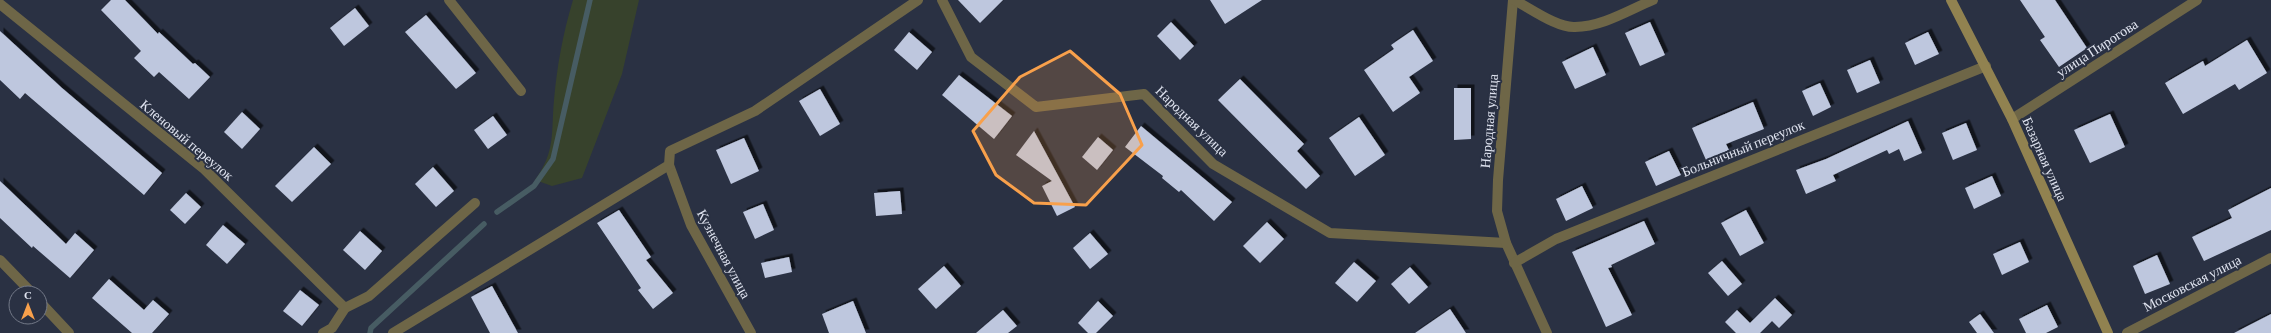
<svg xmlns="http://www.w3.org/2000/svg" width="2271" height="333" font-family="'Crimson Pro',serif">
<defs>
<filter id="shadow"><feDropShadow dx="3.5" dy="-3.5" stdDeviation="0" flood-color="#0009"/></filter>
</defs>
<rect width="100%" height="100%" fill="#2a3143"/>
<path fill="#37422c" d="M573 0H639L622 74 582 178 552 186 535 180C556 151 551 132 554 100 557 66 563 33 573 0Z"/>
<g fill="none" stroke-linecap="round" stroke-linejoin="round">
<g stroke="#475c63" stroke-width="5.5">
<path d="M497 212 534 186 553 159 590 0"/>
<path d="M370 333 371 328 484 224"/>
</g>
</g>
<g fill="#bec7de" filter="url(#shadow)">
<path d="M111 0H125L158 34 159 32 193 64 195 63 210 77 189 99 159 72 154 77 134 58 141 51 101 10Z"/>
<path d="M958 0H1003L980 23Z"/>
<path d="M1210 0H1262L1225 24Z"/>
<path d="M2020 0H2055L2087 48 2059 67 2040 40 2045 37Z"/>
<path d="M355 8 369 26 344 46 330 28Z"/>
<path d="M426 15 476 73 456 89 405 32Z"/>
<path d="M1171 22 1194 46 1180 60 1157 36Z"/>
<path d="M1650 22 1665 55 1640 66 1625 33Z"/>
<path d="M1413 30 1433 61 1409 77 1420 93 1393 112 1364 70 1394 49 1391 45Z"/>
<path d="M0 31 62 88 162 173 144 195 25 93 20 99 0 80Z"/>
<path d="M909 32 932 52 917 70 894 50Z"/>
<path d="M1928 32 1939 54 1915 65 1905 43Z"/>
<path d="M2247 40 2267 73 2239 90 2235 84 2183 114 2165 83 2203 61 2205 66Z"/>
<path d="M1593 47 1606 75 1575 89 1562 62Z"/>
<path d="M1870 60 1880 83 1857 93 1847 70Z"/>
<path d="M959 75 1012 116 994 139 942 95Z"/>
<path d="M1240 79 1304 144 1297 151 1320 176 1306 189 1218 100Z"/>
<path d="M1820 83 1831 107 1813 116 1802 91Z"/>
<path d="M1454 88H1471V139L1454 140Z"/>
<path d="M820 89 840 124 820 136 799 101Z"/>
<path d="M1753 102 1764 129 1726 144 1729 150 1706 160 1692 128Z"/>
<path d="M242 112 260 129 242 149 224 132Z"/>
<path d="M2110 114 2125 147 2090 163 2074 130Z"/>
<path d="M493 116 507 135 488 149 474 130Z"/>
<path d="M1359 117 1385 155 1355 176 1329 138Z"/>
<path d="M1908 121 1922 153 1904 161 1899 149 1889 154 1887 150 1833 175 1836 181 1806 194 1796 170 1826 159Z"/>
<path d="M1966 123 1977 150 1953 160 1942 133Z"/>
<path d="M1141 126 1232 202 1214 221 1181 190 1179 192 1162 178 1163 176 1125 147Z"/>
<path d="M1034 131 1075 207 1057 216 1042 186 1052 181 1016 155Z"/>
<path d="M1098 137 1113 150 1097 170 1082 157Z"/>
<path d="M744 138 759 171 731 184 716 150Z"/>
<path d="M314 147 331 164 292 202 275 186Z"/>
<path d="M1669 151 1681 175 1656 186 1645 162Z"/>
<path d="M433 167 454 191 436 207 415 184Z"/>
<path d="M1992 176 2001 196 1974 209 1965 188Z"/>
<path d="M0 181 66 244 75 233 94 250 70 278 33 246 32 248 0 218Z"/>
<path d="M1582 186 1593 208 1566 221 1556 199Z"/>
<path d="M2271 188V230L2204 261 2192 237 2232 218 2228 210Z"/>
<path d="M900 191 902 214 876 216 874 193Z"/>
<path d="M186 193 201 207 185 224 170 210Z"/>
<path d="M763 204 774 230 755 239 743 212Z"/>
<path d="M619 210 651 257 646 260 673 293 653 309 638 290 641 288 597 223Z"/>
<path d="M1746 210 1764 243 1740 256 1721 223Z"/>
<path d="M1644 221 1655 244 1611 265 1612 267 1608 268 1632 315 1606 327 1572 252Z"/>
<path d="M1267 222 1284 239 1260 263 1243 246Z"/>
<path d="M223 225 245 244 227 264 206 245Z"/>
<path d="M360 231 382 251 365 270 343 250Z"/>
<path d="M1090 233 1108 254 1090 269 1073 248Z"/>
<path d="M2020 242 2029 262 2002 275 1993 254Z"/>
<path d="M2157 255 2170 284 2145 294 2133 266Z"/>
<path d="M789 257 792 272 765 278 761 263Z"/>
<path d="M1722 261 1742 284 1728 296 1708 273Z"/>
<path d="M1354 262 1376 281 1357 302 1335 283Z"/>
<path d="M944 266 961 286 936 309 918 289Z"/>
<path d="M1410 267 1428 287 1409 304 1391 284Z"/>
<path d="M109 279 144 310 153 300 169 314 152 333H132L92 298Z"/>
<path d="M492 286 518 333H490L471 297Z"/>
<path d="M300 290 319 305 302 326 283 311Z"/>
<path d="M1775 298 1792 315 1779 328 1772 321 1760 333H1736L1725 322 1737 310 1750 323Z"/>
<path d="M853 301 866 333H829L822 314Z"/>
<path d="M1098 301 1113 316 1096 333H1088L1078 323Z"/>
<path d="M2047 305 2058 327 2046 333H2026L2019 319Z"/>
<path d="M1450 309 1466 333H1415Z"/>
<path d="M1003 310 1017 326 1008 333H976Z"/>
<path d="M1980 314 1994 333H1977L1969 322Z"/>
<path d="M2271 314V333H2234Z"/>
</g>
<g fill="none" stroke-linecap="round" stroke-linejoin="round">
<g stroke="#6e6647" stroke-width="10">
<path d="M449 0 521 91"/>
<path d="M942 0 971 57 1036 107 1144 94 1213 164 1330 233 1506 243"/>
<path d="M1513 0 1498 180 1497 211 1506 243 1547 333"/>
<path d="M1514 0C1530 8 1557 28 1575 27 1602 27 1629 10 1653 0"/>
<path d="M0 4 203 168 345 308"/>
<path d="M2012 119 2197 0"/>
<path d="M669 165 691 225 751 333"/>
<path d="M0 260 32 293"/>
<path d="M1514 263 1556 239 1986 66"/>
<path d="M40 302 69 333"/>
<path d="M323 333 332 328 345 308 369 296 475 203"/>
<path d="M393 333 669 165 670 151 755 111 918 0"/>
<path d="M2127 333 2271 258"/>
</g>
<path stroke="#918250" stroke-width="10" d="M1951 0 2012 119 2108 333"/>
</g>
<path fill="#f8a04b" fill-opacity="0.2" stroke="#f8a04b" stroke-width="3" stroke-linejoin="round" d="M1070 51 1120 94 1142 145 1086 205 1034 203 996 175 973 131 1020 77Z"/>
<g text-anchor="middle" stroke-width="4" stroke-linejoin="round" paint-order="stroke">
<g font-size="14" fill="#e0e4f0" stroke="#2a3143">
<text transform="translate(2097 48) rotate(-33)" y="5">улица Пирогова</text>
<text transform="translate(1192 121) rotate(44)" y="5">Народная улица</text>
<text transform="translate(1489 121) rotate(-85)" y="5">Народная улица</text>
<text transform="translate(187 140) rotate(40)" y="5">Кленовый переулок</text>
<text transform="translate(1743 148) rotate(-22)" y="5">Больничный переулок</text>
<text transform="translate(2045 159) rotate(66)" y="5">Базарная улица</text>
<text transform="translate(724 254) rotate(62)" y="5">Кузнечная улица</text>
<text transform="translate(2192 283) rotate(-27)" y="5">Московская улица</text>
</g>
</g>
<g transform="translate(28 305)"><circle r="19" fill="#2a3143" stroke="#737988"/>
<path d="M0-3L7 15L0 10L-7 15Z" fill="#f8a04b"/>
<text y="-6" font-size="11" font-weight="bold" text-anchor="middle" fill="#e0e4f0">С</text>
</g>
</svg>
